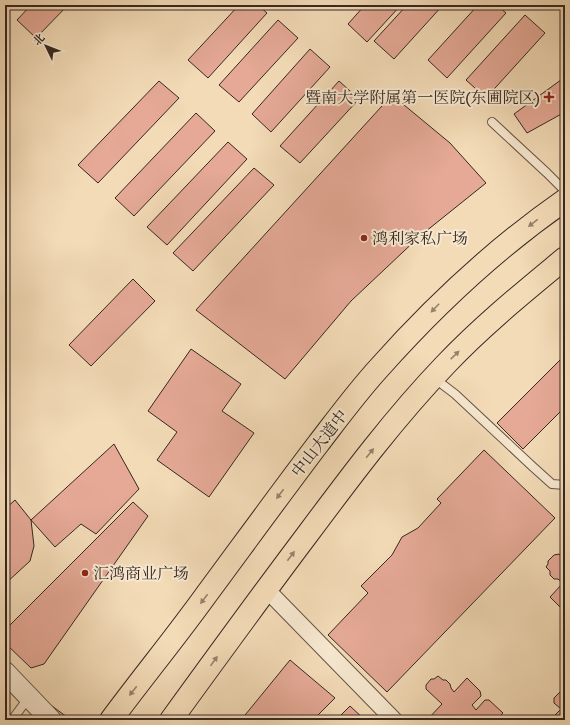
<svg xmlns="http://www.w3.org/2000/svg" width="570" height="725" font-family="'IM FELL DW Pica','Noto Serif SC',serif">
<rect width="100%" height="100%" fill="#f3dbb7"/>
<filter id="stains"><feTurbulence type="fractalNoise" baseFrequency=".005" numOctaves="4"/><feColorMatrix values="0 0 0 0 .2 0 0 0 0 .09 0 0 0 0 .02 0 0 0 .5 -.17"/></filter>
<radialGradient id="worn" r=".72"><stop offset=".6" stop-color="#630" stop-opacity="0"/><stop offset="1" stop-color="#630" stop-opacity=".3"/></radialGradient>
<g fill="#e5a996" stroke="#362822">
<path d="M31 5H68L36 38 17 20Z"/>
<path d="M239 5H258L267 13 208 78 188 60Z"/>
<path d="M365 5H401L367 42 348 24Z"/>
<path d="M407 5H443L394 59 374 41Z"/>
<path d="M478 5H497L506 13 447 78 428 60Z"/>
<path d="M525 15 545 33 486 98 466 80Z"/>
<path d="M278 20 298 38 239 102 219 85Z"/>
<path d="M310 49 330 67 271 132 252 114Z"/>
<path d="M565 77V112L527 133 514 114Z"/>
<path d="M159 81 179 98 98 183 78 165Z"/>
<path d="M339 81 359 99 300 163 280 146Z"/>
<path d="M392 95 450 143 486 183 420 236 351 301 285 379 196 310Z"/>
<path d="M196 113 215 131 134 216 115 198Z"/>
<path d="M228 142 247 159 167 245 147 227Z"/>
<path d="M254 168 274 185 193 271 173 253Z"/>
<path d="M133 279 155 301 91 366 69 345Z"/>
<path d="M191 349 241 384 222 411 254 433 209 497 157 460 177 432 148 411Z"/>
<path d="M565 355V407L523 449 497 423Z"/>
<path d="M114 444 139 489 96 534 81 524 55 547 31 520Z"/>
<path d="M484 450 555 518 387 692 328 635 368 593 361 586 392 555 402 537 418 528 441 503 437 499Z"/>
<path d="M15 500 31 520 34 546 30 561 5 584V509Z"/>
<path d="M133 502 148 516 44 664 31 668 5 643V630Z"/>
<path d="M559 554 565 561V608H561L550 597 563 583 558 579H554L550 575V571L546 567 548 564V561L554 555Z"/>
<path d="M290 660 335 698 313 720H241Z"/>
<path d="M438 676 443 680H446L450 684 451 688 454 692 467 678 480 691 481 696 472 705 476 710 485 700H489L503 713 496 720H427L442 704 426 689V685L431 679H434Z"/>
<path d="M565 687V720H552V718L561 709 554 703V698Z"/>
<path d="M48 703 71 720H35Z"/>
<path d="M350 706 365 720H336Z"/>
</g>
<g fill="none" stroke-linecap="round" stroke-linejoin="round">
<g stroke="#655547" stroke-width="10">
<g id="service">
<path d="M492 122 547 173 565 191"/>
<path d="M434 378 455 394 532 466 552 484 565 485"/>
<path d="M12 720 29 697"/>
</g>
</g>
<g stroke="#655547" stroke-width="18">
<path id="minor" d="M266 589 394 720"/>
</g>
<g stroke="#655547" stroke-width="22">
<path id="tertiary" d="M5 672 51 720"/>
</g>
<g stroke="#362822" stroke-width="24">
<g id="trunk">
<path d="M111 720C142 678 175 638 206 595 243 545 280 494 318 444 338 418 357 392 379 368 435 305 496 248 565 200"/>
<path d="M171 720C216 658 261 596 307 535 351 476 395 417 446 364 483 325 524 292 565 258"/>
</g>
</g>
<use href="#service" stroke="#f7e8d0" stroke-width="8"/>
<use href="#minor" stroke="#f7e8d0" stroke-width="16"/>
<use href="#tertiary" stroke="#f7e8d0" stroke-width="20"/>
<use href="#trunk" stroke="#f3dbb7" stroke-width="22"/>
</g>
<defs><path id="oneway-solid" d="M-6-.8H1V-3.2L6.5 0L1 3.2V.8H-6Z"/></defs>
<g fill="#94826c">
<use href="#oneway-solid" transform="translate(533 223) rotate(142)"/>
<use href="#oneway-solid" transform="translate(435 308) rotate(134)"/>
<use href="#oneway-solid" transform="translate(455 355) rotate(-44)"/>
<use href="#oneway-solid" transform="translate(370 453) rotate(-51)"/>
<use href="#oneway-solid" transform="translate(280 494) rotate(127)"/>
<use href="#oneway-solid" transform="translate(291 556) rotate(-53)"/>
<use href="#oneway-solid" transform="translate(204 599) rotate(127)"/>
<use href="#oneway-solid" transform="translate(214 661) rotate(-54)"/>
<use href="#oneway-solid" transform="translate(133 691) rotate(128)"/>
</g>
<g fill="#8f2418" stroke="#f7e8d0" stroke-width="1.5">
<path d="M547 91h4v4h4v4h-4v4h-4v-4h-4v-4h4z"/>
<circle cx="364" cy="238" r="4"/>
<circle cx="85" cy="573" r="4"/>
</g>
<g text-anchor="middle" stroke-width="4" stroke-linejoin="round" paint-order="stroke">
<g font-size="16" fill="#362822" stroke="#f7e8d0" text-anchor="start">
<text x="540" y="103" text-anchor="end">暨南大学附属第一医院(东圃院区)</text>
<text x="372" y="244">鸿利家私广场</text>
<text x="93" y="579">汇鸿商业广场</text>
</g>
<g font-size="16" fill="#362822" stroke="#f7e8d0">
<text transform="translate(319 443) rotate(-52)" y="6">中山大道中</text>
</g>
</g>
<rect width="570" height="725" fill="none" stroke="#f3dbb7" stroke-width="20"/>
<rect x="6" y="6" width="558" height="713" fill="none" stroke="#362822" stroke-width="2"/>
<rect x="10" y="10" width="550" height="705" fill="none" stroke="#362822"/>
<g transform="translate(46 46) rotate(313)" stroke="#f7e8d0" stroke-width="3" paint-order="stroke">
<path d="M0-3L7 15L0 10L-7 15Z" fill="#362822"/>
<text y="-6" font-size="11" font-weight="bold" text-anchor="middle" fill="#362822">北</text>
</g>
<rect width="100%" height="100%" filter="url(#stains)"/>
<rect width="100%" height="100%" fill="url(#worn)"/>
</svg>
